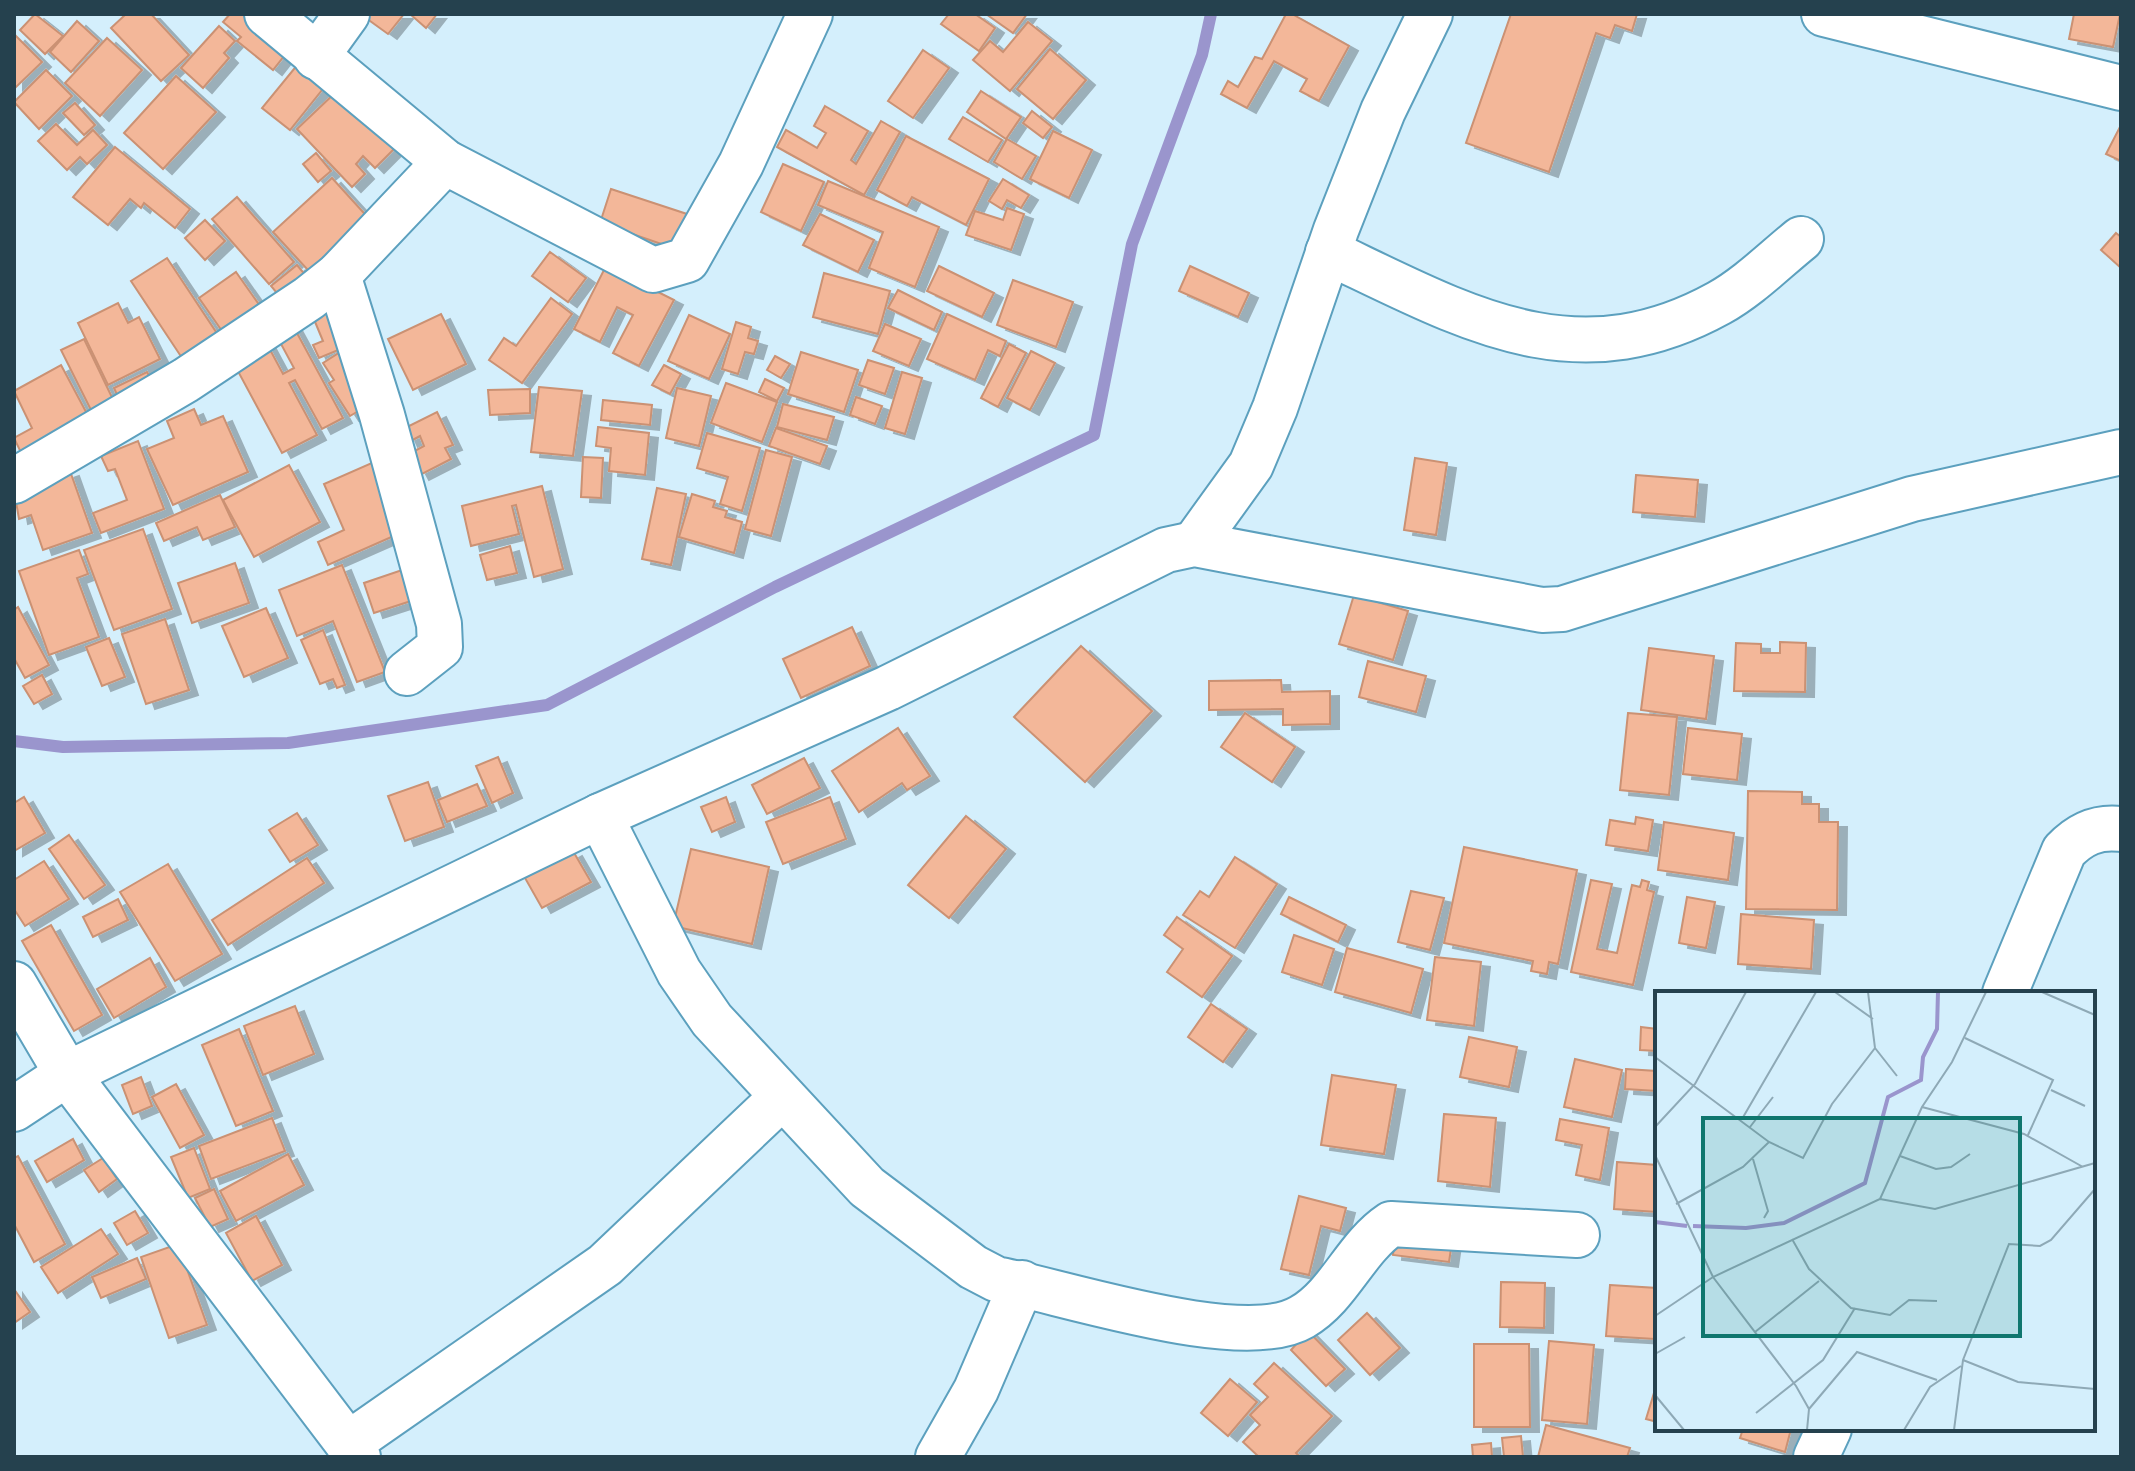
<svg xmlns="http://www.w3.org/2000/svg" width="2135" height="1471" font-family="'Roboto Condensed',sans-serif">
<defs>
<filter id="shadow"><feDropShadow dx="9" dy="5" stdDeviation="0" flood-color="#0004"/></filter>
</defs>
<rect width="100%" height="100%" fill="#d4effc"/>
<g fill="none" stroke-linecap="round" stroke-linejoin="round">
<path stroke="#9a95cd" stroke-width="12" d="M14 741 63 747 288 743 547 705 775 587 1094 435 1132 244 1202 55 1211 14"/>
</g>
<g fill="#f3b799" stroke="#cb9173" stroke-width="2" filter="url(#shadow)">
<path d="M35 14 63 36 45 54 20 30Z"/>
<path d="M126 14H151L189 55 161 81 111 28Z"/>
<path d="M230 14H253L292 46 273 70 237 41 241 37 223 22Z"/>
<path d="M369 14H404L388 34 366 18Z"/>
<path d="M410 14H437L426 28Z"/>
<path d="M949 14H975L995 28 979 51 941 24Z"/>
<path d="M986 14H1027L1013 33Z"/>
<path d="M1286 14H1292L1349 46 1319 101 1300 91 1307 79 1274 61 1247 108 1221 94 1228 81 1238 87 1255 57 1262 59Z"/>
<path d="M1511 14H1637L1632 31 1615 25 1610 38 1596 33 1549 172 1466 143Z"/>
<path d="M2074 14H2120L2113 47 2069 39Z"/>
<path d="M77 21 99 41 71 72 50 52Z"/>
<path d="M1028 22 1052 41 1010 91 973 60 990 41 1003 52Z"/>
<path d="M219 26 235 41 224 53 229 58 203 88 181 68Z"/>
<path d="M16 36 42 62 14 89V38Z"/>
<path d="M107 38 142 70 100 116 65 83Z"/>
<path d="M1050 49 1086 80 1053 119 1017 89Z"/>
<path d="M923 50 949 68 913 118 888 101Z"/>
<path d="M303 58 330 80 290 130 262 108Z"/>
<path d="M46 70 72 96 39 129 14 102Z"/>
<path d="M176 76 216 112 163 169 124 133Z"/>
<path d="M337 91 382 139 392 130 402 141 375 168 363 156 356 164 365 174 352 187 297 129Z"/>
<path d="M981 91 1021 117 1006 139 967 112Z"/>
<path d="M75 103 95 125 84 135 63 113Z"/>
<path d="M825 106 868 131 851 160 856 164 881 121 900 132 864 195 777 147 786 130 817 148 826 133 814 126Z"/>
<path d="M1032 111 1052 127 1043 138 1023 123Z"/>
<path d="M963 117 1002 140 988 162 949 139Z"/>
<path d="M56 124 77 145 93 130 107 145 87 164 80 157 67 170 38 141Z"/>
<path d="M2121 125V161L2106 154Z"/>
<path d="M1053 131 1092 150 1069 198 1030 179Z"/>
<path d="M906 136 989 179 966 225 912 197 907 206 877 190Z"/>
<path d="M1007 139 1036 156 1022 179 994 162Z"/>
<path d="M115 147 190 209 175 228 144 203 141 208 130 199 108 225 73 197Z"/>
<path d="M316 153 331 171 318 182 303 164Z"/>
<path d="M783 164 824 182 801 231 761 212Z"/>
<path d="M332 178 373 223 318 281 273 232Z"/>
<path d="M1003 179 1029 195 1021 208 1007 200 1002 209 989 201Z"/>
<path d="M828 181 939 227 915 287 869 268 883 232 818 205Z"/>
<path d="M611 189 690 215 679 250 600 223Z"/>
<path d="M237 197 294 262 269 284 212 219Z"/>
<path d="M1007 208 1024 214 1011 250 966 235 975 211 1003 220Z"/>
<path d="M820 214 874 240 858 272 803 245Z"/>
<path d="M205 220 225 241 205 260 185 238Z"/>
<path d="M2116 233 2121 237V268L2101 250Z"/>
<path d="M550 252 586 278 568 302 532 276Z"/>
<path d="M167 258 224 344 188 367 131 281Z"/>
<path d="M297 265 312 283 286 304 271 286Z"/>
<path d="M606 266 674 300 639 366 613 353 633 315 617 307 600 342 574 329Z"/>
<path d="M939 266 994 293 982 317 927 291Z"/>
<path d="M1190 266 1249 293 1238 317 1179 291Z"/>
<path d="M236 272 267 316 229 341 199 298Z"/>
<path d="M824 273 890 291 878 334 813 317Z"/>
<path d="M1013 280 1073 302 1056 347 997 325Z"/>
<path d="M898 290 942 312 934 330 888 308Z"/>
<path d="M327 297 348 346 319 358 313 345 323 341 313 317Z"/>
<path d="M551 298 572 314 522 383 489 360 504 338 516 346Z"/>
<path d="M118 303 128 323 139 317 160 359 108 385 78 323Z"/>
<path d="M441 314 466 364 413 390 388 339Z"/>
<path d="M947 314 1006 341 1000 356 988 350 975 380 927 359Z"/>
<path d="M689 315 730 334 709 379 668 361Z"/>
<path d="M291 322 343 418 322 429 295 380 289 383 317 435 282 453 233 362 267 344 283 374 294 368 274 331Z"/>
<path d="M736 322 751 327 748 338 758 341 754 354 745 352 738 374 722 369Z"/>
<path d="M885 324 921 339 909 366 873 351Z"/>
<path d="M84 339 119 412 97 422 61 350Z"/>
<path d="M1009 344 1026 353 998 407 981 398Z"/>
<path d="M345 349 377 400 350 416 329 383 334 380 323 363Z"/>
<path d="M1031 351 1055 363 1030 410 1007 398Z"/>
<path d="M801 352 858 370 844 412 788 394Z"/>
<path d="M775 356 790 364 781 378 767 370Z"/>
<path d="M868 360 894 368 885 394 859 385Z"/>
<path d="M61 365 93 425 25 461 14 438 32 428 14 391Z"/>
<path d="M664 365 681 374 670 394 652 385Z"/>
<path d="M147 372 158 393 124 410 114 388Z"/>
<path d="M902 372 922 378 905 434 885 428Z"/>
<path d="M765 379 784 388 777 401 759 392Z"/>
<path d="M726 383 777 402 762 442 711 423Z"/>
<path d="M539 387 582 391 573 456 531 452Z"/>
<path d="M677 388 711 396 699 446 666 438Z"/>
<path d="M530 389V413L490 415 488 390Z"/>
<path d="M856 397 882 406 875 424 850 415Z"/>
<path d="M603 400 652 405 650 425 601 420Z"/>
<path d="M783 404 834 417 827 440 777 427Z"/>
<path d="M194 409 201 425 223 416 248 472 173 505 147 449 174 438 167 421Z"/>
<path d="M437 412 453 445 445 448 451 459 420 475 409 454 424 446 420 436 409 442 403 429Z"/>
<path d="M598 427 649 433 645 475 609 471 611 448 596 446Z"/>
<path d="M776 428 827 446 820 464 769 446Z"/>
<path d="M707 433 760 448 742 511 720 504 728 477 697 468Z"/>
<path d="M138 441 164 509 101 533 93 513 127 500 115 469 108 471 101 456Z"/>
<path d="M766 450 792 457 771 536 745 529Z"/>
<path d="M583 457 603 458 601 498 581 497Z"/>
<path d="M1415 458 1447 463 1436 535 1404 530Z"/>
<path d="M374 462 394 508 385 512 396 535 328 565 318 542 344 530 324 484Z"/>
<path d="M289 465 320 522 254 557 223 500Z"/>
<path d="M70 471 92 533 43 550 31 515 19 519 14 490Z"/>
<path d="M1636 475 1698 480 1695 517 1633 512Z"/>
<path d="M542 486 563 569 534 577 516 505 512 506 519 534 471 546 462 506Z"/>
<path d="M657 488 686 494 671 565 642 559Z"/>
<path d="M692 494 715 501 713 507 727 511 725 517 742 522 734 553 679 537Z"/>
<path d="M220 495 235 527 203 540 197 527 164 541 156 523Z"/>
<path d="M143 529 172 609 114 630 84 550Z"/>
<path d="M510 546 517 573 487 580 480 555Z"/>
<path d="M79 550 88 574 77 578 99 637 49 655 19 571Z"/>
<path d="M235 563 249 603 192 623 178 583Z"/>
<path d="M342 565 385 672 357 682 333 621 297 636 279 590Z"/>
<path d="M405 569 414 600 374 613 364 583Z"/>
<path d="M1354 595 1408 611 1393 660 1339 644Z"/>
<path d="M18 607 49 665 25 678 14 658V610Z"/>
<path d="M266 608 288 658 244 677 222 626Z"/>
<path d="M165 619 189 690 146 704 122 634Z"/>
<path d="M852 627 870 666 801 698 783 659Z"/>
<path d="M323 630 345 685 337 688 333 679 320 684 301 640Z"/>
<path d="M109 638 125 677 102 686 86 647Z"/>
<path d="M1780 642 1806 643 1805 692 1734 691 1736 643 1761 644V653H1780Z"/>
<path d="M1081 646 1152 711 1085 782 1014 717Z"/>
<path d="M1649 648 1714 656 1706 719 1641 710Z"/>
<path d="M1368 661 1426 676 1416 712 1359 697Z"/>
<path d="M42 675 52 694 34 704 23 686Z"/>
<path d="M1281 680 1282 692 1330 691V724L1283 725V709L1209 710V681Z"/>
<path d="M1245 713 1295 747 1272 782 1221 747Z"/>
<path d="M1628 713 1677 717 1669 795 1620 790Z"/>
<path d="M898 728 930 776 907 790 902 783 859 812 832 771Z"/>
<path d="M1688 728 1742 734 1737 780 1683 774Z"/>
<path d="M498 757 513 793 492 803 476 766Z"/>
<path d="M804 758 820 788 767 814 752 785Z"/>
<path d="M428 782 444 827 405 841 388 796Z"/>
<path d="M477 784 487 806 447 822 438 800Z"/>
<path d="M1748 791 1802 792V804H1819V822H1838L1837 910 1746 909Z"/>
<path d="M24 797 45 833 14 851V803Z"/>
<path d="M726 797 735 822 712 832 701 807Z"/>
<path d="M830 797 846 839 783 864 766 822Z"/>
<path d="M297 813 318 845 290 862 269 830Z"/>
<path d="M966 816 1006 849 949 918 908 885Z"/>
<path d="M1636 817 1653 820 1648 851 1606 845 1610 820 1635 824Z"/>
<path d="M1664 822 1734 833 1728 880 1658 870Z"/>
<path d="M69 835 105 885 84 899 49 849Z"/>
<path d="M1464 847 1577 870 1558 964 1549 962 1547 974 1531 971 1533 961 1444 943Z"/>
<path d="M691 849 769 867 752 944 673 926Z"/>
<path d="M573 851 591 882 542 908 525 878Z"/>
<path d="M1235 857 1277 884 1235 948 1183 915 1200 891 1209 897Z"/>
<path d="M307 858 324 883 228 945 212 920Z"/>
<path d="M44 861 69 899 25 926 14 909V880Z"/>
<path d="M168 864 222 954 175 981 120 892Z"/>
<path d="M1591 880 1612 884 1597 949 1617 953 1632 885 1640 887 1642 880 1649 882 1647 890 1654 892 1633 985 1571 972Z"/>
<path d="M1411 891 1444 898 1430 950 1398 942Z"/>
<path d="M1289 897 1346 925 1338 942 1281 914Z"/>
<path d="M1687 897 1715 902 1706 948 1679 943Z"/>
<path d="M118 899 128 920 93 937 83 917Z"/>
<path d="M1741 914 1814 920 1811 969 1738 964Z"/>
<path d="M1177 917 1232 956 1202 997 1167 972 1183 949 1164 935Z"/>
<path d="M51 925 102 1015 74 1031 22 941Z"/>
<path d="M1294 935 1334 949 1322 985 1282 972Z"/>
<path d="M1347 948 1423 969 1411 1013 1335 992Z"/>
<path d="M1435 957 1481 962 1474 1026 1427 1020Z"/>
<path d="M150 958 166 987 114 1018 97 989Z"/>
<path d="M1211 1004 1247 1029 1223 1062 1188 1037Z"/>
<path d="M295 1006 314 1054 263 1075 244 1026Z"/>
<path d="M1641 1027 1657 1029V1051L1640 1050Z"/>
<path d="M239 1029 273 1111 236 1126 202 1045Z"/>
<path d="M1469 1037 1517 1047 1509 1087 1460 1077Z"/>
<path d="M1575 1059 1622 1070 1612 1117 1564 1107Z"/>
<path d="M1626 1069 1657 1071V1091L1625 1089Z"/>
<path d="M1332 1075 1396 1085 1384 1154 1321 1145Z"/>
<path d="M141 1077 152 1106 133 1114 122 1085Z"/>
<path d="M176 1084 204 1135 180 1148 152 1097Z"/>
<path d="M1444 1114 1496 1118 1490 1187 1438 1181Z"/>
<path d="M272 1118 285 1151 211 1179 199 1146Z"/>
<path d="M1560 1119 1609 1128 1600 1180 1576 1175 1582 1145 1556 1140Z"/>
<path d="M73 1139 84 1160 47 1182 35 1161Z"/>
<path d="M194 1148 210 1189 188 1198 171 1157Z"/>
<path d="M288 1154 304 1185 236 1221 220 1191Z"/>
<path d="M18 1156 65 1244 34 1262 14 1224V1158Z"/>
<path d="M103 1158 117 1179 99 1192 84 1170Z"/>
<path d="M1617 1162 1657 1165V1212L1614 1209Z"/>
<path d="M214 1189 228 1219 210 1227 195 1198Z"/>
<path d="M1299 1196 1346 1208 1340 1231 1321 1226 1309 1275 1281 1269Z"/>
<path d="M135 1211 148 1233 127 1245 114 1223Z"/>
<path d="M256 1216 282 1265 252 1281 226 1233Z"/>
<path d="M1396 1228 1453 1235 1449 1262 1393 1255Z"/>
<path d="M101 1229 118 1254 58 1293 41 1267Z"/>
<path d="M178 1244 207 1325 169 1338 141 1257Z"/>
<path d="M137 1258 146 1279 101 1298 92 1277Z"/>
<path d="M1501 1282 1545 1283 1544 1328 1500 1327Z"/>
<path d="M1610 1285 1657 1288 1655 1339 1606 1336Z"/>
<path d="M14 1289 30 1312 14 1323Z"/>
<path d="M1367 1313 1400 1348 1370 1375 1338 1340Z"/>
<path d="M1308 1331 1345 1369 1326 1386 1291 1350Z"/>
<path d="M1549 1341 1594 1345 1587 1424 1542 1420Z"/>
<path d="M1474 1344H1529L1530 1427H1474Z"/>
<path d="M1274 1363 1332 1416 1296 1453 1300 1457H1259L1243 1442 1260 1425 1250 1415 1268 1397 1254 1384Z"/>
<path d="M1230 1379 1257 1402 1228 1436 1201 1413Z"/>
<path d="M1657 1383V1422L1646 1419Z"/>
<path d="M1546 1425 1630 1448 1627 1457H1538Z"/>
<path d="M1743 1429H1791L1785 1452 1740 1438Z"/>
<path d="M1521 1436 1523 1457H1504L1502 1438Z"/>
<path d="M1491 1443 1492 1457H1473L1472 1445Z"/>
</g>
<g fill="none" stroke-linecap="round" stroke-linejoin="round">
<g stroke="#5ca0be" stroke-width="48">
<g id="minor">
<path d="M267 14 445 162 653 270 687 260 741 164 810 14"/>
<path d="M1824 14 2121 88"/>
<path d="M316 57 347 14"/>
<path d="M1328 252C1463 316 1574 383 1719 303 1748 287 1775 260 1801 239"/>
<path d="M338 275 382 415 439 624 440 647 407 673"/>
<path d="M14 481 186 380 309 298 338 275 445 162"/>
<path d="M1194 544 1251 465 1275 408 1336 230 1383 111 1430 14"/>
<path d="M600 816 679 972 712 1020 867 1187 973 1267 996 1279C1064 1292 1243 1352 1302 1317 1339 1296 1355 1248 1391 1224L1577 1235"/>
<path d="M14 984 67 1074 358 1457"/>
<path d="M2005 993 2064 851C2080 834 2097 826 2121 829"/>
<path d="M14 1109 67 1074 600 816 888 688 1166 550 1194 544 1542 610 1562 609 1912 499 2121 452"/>
<path d="M348 1444 605 1265 782 1097"/>
<path d="M938 1457 976 1390 1022 1283"/>
<path d="M1816 1457 1829 1429"/>
</g>
</g>
<use href="#minor" stroke="#fff" stroke-width="44"/>
</g>
<g transform="translate(1655 991)">
<rect width="440" height="440" fill="#d4effc"/>
<path fill="none" stroke="#9a95cd" stroke-width="4" d="M0 231 32 235M38 235 91 237 129 232 210 192 233 106 266 89 268 66 282 38 283 1"/>
<path fill="none" stroke="#8ea9b6" stroke-width="2" d="M180 1 218 28M387 1 440 24M310 47 398 89 373 144M220 57 242 85M0 66 114 151 148 167 177 113 220 57 213 1M396 99 430 115M267 116 369 143 428 176M87 128 161 1M0 136 40 93 91 1M95 136 118 106M0 164 58 286 141 395 154 418 152 439M245 165 281 178 296 176 315 163M98 168 113 220 109 227M225 208 280 218 440 172M21 213 88 176 114 151M137 248 154 278 196 317 235 324 254 309 282 310M0 325 58 286 225 208 267 116 297 71 331 1M100 341 164 290M0 363 30 346M308 369 363 391 440 398M0 404 29 439M154 418 202 361 282 389M101 422 168 369 200 317M249 439 275 396 306 375M299 439 308 369 354 253 385 255 396 249 440 198"/>
<path fill="#0f766e" fill-opacity="0.15" stroke="#0f766e" stroke-width="4" d="M48 127H365V345H48Z"/>
<rect width="440" height="440" fill="none" stroke="#25414e" stroke-width="4"/>
</g>
<rect width="2135" height="1471" fill="none" stroke="#25414e" stroke-width="32"/>
</svg>
